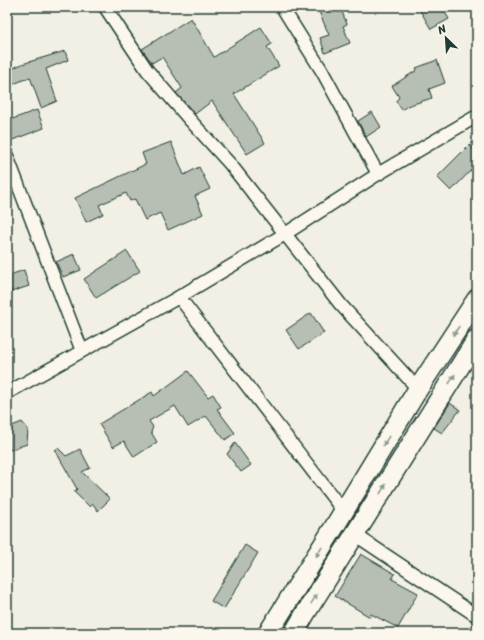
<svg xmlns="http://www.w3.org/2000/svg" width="484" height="640" font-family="Sriracha,sans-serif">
<rect width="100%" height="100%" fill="#f2f0e5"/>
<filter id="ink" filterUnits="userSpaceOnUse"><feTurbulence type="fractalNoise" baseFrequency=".025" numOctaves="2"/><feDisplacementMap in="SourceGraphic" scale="8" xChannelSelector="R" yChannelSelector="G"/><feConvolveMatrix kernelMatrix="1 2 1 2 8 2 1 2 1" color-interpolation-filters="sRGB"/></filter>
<g filter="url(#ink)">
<g fill="#b7beb3" stroke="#1f3d34">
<path d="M317 7H340L347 24 343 26 350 43 325 53 320 38 329 35Z"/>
<path d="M418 7H442L449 19 431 29Z"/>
<path d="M191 18 214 57 261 27 272 44 267 47 279 66 234 94 265 143 247 154 212 101 195 114 176 93 182 88 162 57 152 63 142 49Z"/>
<path d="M65 51 68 60 46 69 57 101 41 108 30 77 7 87V71L22 64Z"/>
<path d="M437 60 445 83 429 89 432 98 407 106 402 110 396 101 399 97 392 86 417 70 416 68Z"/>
<path d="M37 110 44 128 7 142V121Z"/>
<path d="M372 112 381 127 366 137 358 121Z"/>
<path d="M171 142 184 175 199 167 210 189 195 196 203 214 168 230 160 213 145 220 135 199 130 201 126 193 99 205 103 214 86 222 75 198 146 164 142 153Z"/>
<path d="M469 145 477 152V164L451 191 437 177Z"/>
<path d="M127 251 140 271 96 298 84 279Z"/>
<path d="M74 254 81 270 63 277 56 262Z"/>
<path d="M24 270 29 286 11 292 7 280V276Z"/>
<path d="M311 313 324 333 299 349 286 330Z"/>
<path d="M188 371 208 397 213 394 221 407 217 409 235 433 225 440 206 416 188 427 175 406 149 421 153 427 151 432 157 442 134 457 124 441 113 447 99 424 152 392 154 396Z"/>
<path d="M450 403 460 410 442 433 434 428Z"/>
<path d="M22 422 28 429 27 444 7 451V428Z"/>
<path d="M235 443 251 465 241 472 227 454Z"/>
<path d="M58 448 66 456 80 449 90 468 82 472 110 499 98 511 93 504 90 507 74 492 77 489 55 450Z"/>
<path d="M245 545 258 553 224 609 211 601Z"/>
<path d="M361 554 395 574 392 579 418 593 398 628 371 614 370 617 335 596Z"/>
</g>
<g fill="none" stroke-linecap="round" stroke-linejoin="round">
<g stroke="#1f3d34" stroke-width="15">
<g id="street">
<path d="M105 7 147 70 190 120 230 164 341 305 418 389"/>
<path d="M282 7 322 71 378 174"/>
<path d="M7 156 82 351"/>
<path d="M179 297 344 512"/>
<path d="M7 393 179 297 285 234 378 174 477 116"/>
<path d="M354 534 477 616"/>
<path d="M475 633 477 630"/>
</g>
</g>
<g stroke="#1f3d34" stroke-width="22">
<g id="primary">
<path d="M268 633 333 529 418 389 477 299"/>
<path d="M294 633 305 614 477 339"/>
</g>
</g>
<use href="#street" stroke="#fbf7ec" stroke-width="12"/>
<use href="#primary" stroke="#fbf7ec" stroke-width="19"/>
</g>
<defs><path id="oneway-solid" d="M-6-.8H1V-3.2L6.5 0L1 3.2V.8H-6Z"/></defs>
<g fill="#8d9a90">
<use href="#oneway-solid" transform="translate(456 331) rotate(123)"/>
<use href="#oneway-solid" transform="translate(452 379) rotate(-58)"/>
<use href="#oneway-solid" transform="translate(386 441) rotate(121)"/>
<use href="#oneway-solid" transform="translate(383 489) rotate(-58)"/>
<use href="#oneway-solid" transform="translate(319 552) rotate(122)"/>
<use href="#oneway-solid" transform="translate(314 599) rotate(-58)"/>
</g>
</g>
<rect width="484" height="640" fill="none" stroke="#fbf7ec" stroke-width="24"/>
<rect x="12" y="12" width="460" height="616" fill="none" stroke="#1f3d34" stroke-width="1.5" filter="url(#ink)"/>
<g transform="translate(446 38) rotate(335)" stroke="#fbf7ec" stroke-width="3" paint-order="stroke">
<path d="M0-3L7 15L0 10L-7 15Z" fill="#1f3d34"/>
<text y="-6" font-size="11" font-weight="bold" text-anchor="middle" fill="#1f3d34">N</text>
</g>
</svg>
